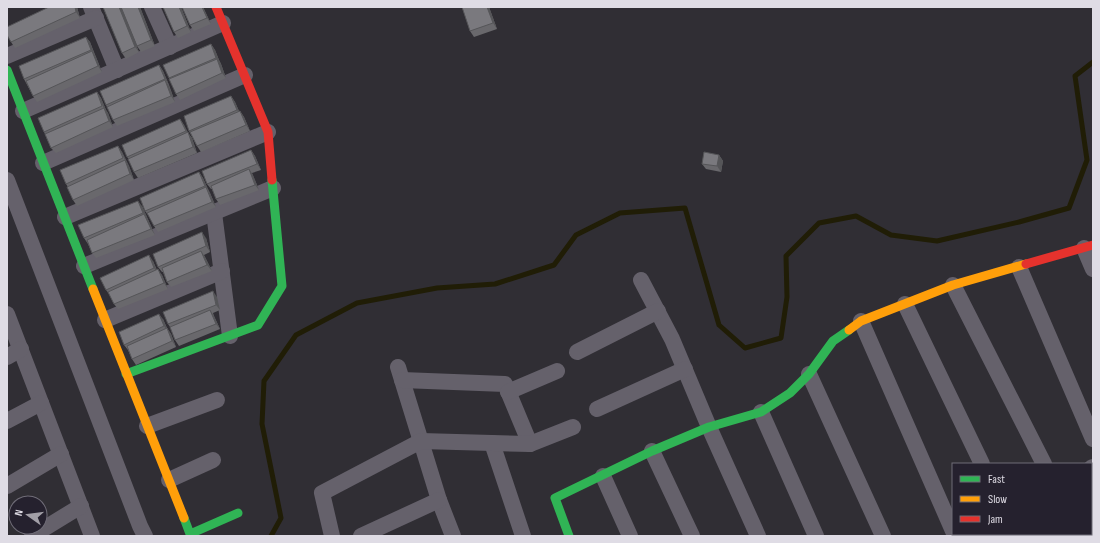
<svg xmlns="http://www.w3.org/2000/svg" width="1100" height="543" font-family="'Sofia Sans Condensed',sans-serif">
<rect width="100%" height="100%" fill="#302e34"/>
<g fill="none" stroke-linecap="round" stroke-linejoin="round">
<path stroke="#201d06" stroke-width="5" d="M271 536 281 518 262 424 264 381 296 335 357 303 437 288 495 284 554 265 576 235 620 213 685 208 719 325 745 348 781 338 787 297 786 256 819 223 856 216 891 235 937 241 1019 222 1069 208 1087 160 1075 76 1093 62"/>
<g stroke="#65616b" stroke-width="16">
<path d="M91 7 117 70"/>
<path d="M152 7 170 47"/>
<path d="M7 56 96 18"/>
<path d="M23 111 223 23"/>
<path d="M43 163 245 75"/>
<path d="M7 180 140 526 145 536"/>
<path d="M214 213 230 336"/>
<path d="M65 217 268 132"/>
<path d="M1084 248 1093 269"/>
<path d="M84 266 273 188"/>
<path d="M1019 267 1093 439"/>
<path d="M641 280 672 339 709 427 758 536"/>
<path d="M953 285 1044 464"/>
<path d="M905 304 982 464"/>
<path d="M7 314 92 536"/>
<path d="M105 320 222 271"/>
<path d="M861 321 953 531"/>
<path d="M577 352 658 311"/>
<path d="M7 357 21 349"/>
<path d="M398 367 439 500 453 536"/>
<path d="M809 374 883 536"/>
<path d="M402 380 505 384 530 444"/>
<path d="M508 392 557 371"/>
<path d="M597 409 685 369"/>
<path d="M761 412 816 536"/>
<path d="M7 421 41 403"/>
<path d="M147 426 217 400"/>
<path d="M492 443 523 536"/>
<path d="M652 451 692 536"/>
<path d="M1091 468 1093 467"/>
<path d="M603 476 630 536"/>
<path d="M169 480 213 460"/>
<path d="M7 486 61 454"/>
<path d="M1016 534V536"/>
<path d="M1078 534 1079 536"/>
<path d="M32 536 81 506"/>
<path d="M332 536 322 493 421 441 530 444 573 427"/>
<path d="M361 536 439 500"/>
</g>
<g stroke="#30b455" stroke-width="9">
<path d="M7 70 93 289"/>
<path d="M126 374 258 325 282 286 272 180"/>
<path d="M184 518 190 534 238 513"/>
<path d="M569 536 555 498 652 451 709 427 761 412 790 393 809 374 833 341 849 330"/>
</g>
<g stroke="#ff9f0a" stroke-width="9">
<path d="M93 289 184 518"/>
<path d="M849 330 861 321 953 285 1026 264"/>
</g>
<g stroke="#e5322d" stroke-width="9">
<path d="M216 7 268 132 272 180"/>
<path d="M1026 264 1093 245"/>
</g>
</g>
<g fill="#69686c">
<path d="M49 7H77L80 18 15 48 11 42Z"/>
<path d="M103 7H121L139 52 126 59 122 53Z"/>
<path d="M140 7 155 46 141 52 137 46Z"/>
<path d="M163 7H181L191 32 178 38 174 32Z"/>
<path d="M182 7H203L211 24 194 31 190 25Z"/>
<path d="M489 7 497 29 474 37 470 31Z"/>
<path d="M86 37 90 42 102 72 37 102 33 96 24 79Z"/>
<path d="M211 44 215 50 219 60 221 64 226 78 180 100 176 94 169 78Z"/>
<path d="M159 65 163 71 169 85 175 102 117 126 113 120 106 105Z"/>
<path d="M97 92 101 98 106 110 108 113 113 127 56 153 51 148 44 132Z"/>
<path d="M231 96 235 102 239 111H240L244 117 250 131 201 152 197 146 189 131Z"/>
<path d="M180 119 184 125 188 133 192 138 197 153 138 178 134 172 129 159 127 157Z"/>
<path d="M118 146 122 152 129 166 134 180 77 206 73 200 68 187 66 184Z"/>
<path d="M251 150 255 156 261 170 252 173 259 190 220 205 216 199 212 189H211L207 184Z"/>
<path d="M719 155 723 161 721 172 706 169 702 164Z"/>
<path d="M199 172 203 178 207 187 210 193 216 207 158 232 154 226 149 216 145 211Z"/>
<path d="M142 206 155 235 96 258 92 253 88 244 84 238Z"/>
<path d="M206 238 210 252 204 255 212 271 171 287 167 282 163 272H162L158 267Z"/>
<path d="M153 261 157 270 162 275 168 289 118 309 114 304 110 295 106 290Z"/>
<path d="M217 297 220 310 213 313 214 316 220 329 179 346 175 340 170 327 168 324Z"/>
<path d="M163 319 167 328 171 334 176 347 136 365 132 359 128 350 124 345Z"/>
</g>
<g fill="#555558">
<path d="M75 7H77L80 18 76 12Z"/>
<path d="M119 7H121L139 52 135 47Z"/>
<path d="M138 7H140L155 46 151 40Z"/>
<path d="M179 7H181L191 32 187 26Z"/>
<path d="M202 7H203L211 24 207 18Z"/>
<path d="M487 7H489L497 29 493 23Z"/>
<path d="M86 37 90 42 95 56 91 50Z"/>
<path d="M211 44 215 50 219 60 221 64 226 78 222 73 218 62 216 58Z"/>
<path d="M92 51 96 57 102 72 98 66Z"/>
<path d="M159 65 163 71 169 85 165 79Z"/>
<path d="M165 80 169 86 175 102 171 96Z"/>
<path d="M97 92 101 98 106 110 108 113 113 127 109 121Z"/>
<path d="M231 96 235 102 241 116 237 110Z"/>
<path d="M240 111 244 117 250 131 246 125Z"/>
<path d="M180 119 184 125 188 133 192 138 197 153 193 147 189 135 186 131Z"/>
<path d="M118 146 122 152 129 166 134 180 130 174 125 160Z"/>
<path d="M251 150 255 156 261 170 257 164Z"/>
<path d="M719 155 723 161 721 172 717 166Z"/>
<path d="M249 169 253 175 259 190 255 185Z"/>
<path d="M199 172 203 178 207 187 210 193 216 207 212 202 208 190 205 186Z"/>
<path d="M138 201 142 206 155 235 151 229 145 216 143 213Z"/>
<path d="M202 232 206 238 210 252 206 246Z"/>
<path d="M201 251 205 257 212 271 207 265Z"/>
<path d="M149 255 153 261 158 274 154 268Z"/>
<path d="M158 269 162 275 168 289 164 283Z"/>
<path d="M213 291 217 297 220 310 216 305Z"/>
<path d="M210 310 214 316 220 329 216 324Z"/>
<path d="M159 314 163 319 168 331 164 326Z"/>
<path d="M167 328 171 334 176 347 172 341Z"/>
</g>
<g fill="#7a797e" stroke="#555558">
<path d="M49 7H75L76 12 11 42 7 35V27Z"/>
<path d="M103 7H119L135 47 122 53Z"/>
<path d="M121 7H138L151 40 137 46Z"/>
<path d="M163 7H179L187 26 174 32Z"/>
<path d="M182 7H202L207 18 190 25Z"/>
<path d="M462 7H487L493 23 470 31Z"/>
<path d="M86 37 91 50 24 79 19 66Z"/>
<path d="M211 44 216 58 169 78 163 65Z"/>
<path d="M92 51 98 66 33 96 26 81Z"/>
<path d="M217 59 222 73 176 94 169 79Z"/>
<path d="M159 65 165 79 106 105 100 91Z"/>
<path d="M165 80 171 96 113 120 107 107Z"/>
<path d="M97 92 102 106 44 132 38 118Z"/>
<path d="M231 96 237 110 189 131 184 116Z"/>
<path d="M104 108 109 121 51 148 45 134Z"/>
<path d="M240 111 246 125 197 146 190 132Z"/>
<path d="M180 119 186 131 127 157 122 145Z"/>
<path d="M188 132 193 147 134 172 128 159Z"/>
<path d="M118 146 123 158 66 184 60 170Z"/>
<path d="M251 150 257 164 207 184 202 171Z"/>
<path d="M704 152 719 155 717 166 702 164Z"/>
<path d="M125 160 130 174 73 200 67 187Z"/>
<path d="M249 169 255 185 216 199 211 186Z"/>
<path d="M199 172 205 186 145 211 140 198Z"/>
<path d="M206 187 212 202 154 226 147 213Z"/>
<path d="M138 201 143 213 84 238 78 225Z"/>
<path d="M144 214 151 229 92 253 87 240Z"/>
<path d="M202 232 206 246 158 267 153 254Z"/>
<path d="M201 251 207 265 167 282 162 268Z"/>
<path d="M149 255 154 268 106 290 100 278Z"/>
<path d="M158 269 164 283 114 304 108 292Z"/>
<path d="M213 291 216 305 168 324 163 312Z"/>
<path d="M210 310 216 324 175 340 170 327Z"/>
<path d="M159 314 164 326 124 345 119 332Z"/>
<path d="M167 328 172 341 132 359 127 346Z"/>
</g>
<rect width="1100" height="543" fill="none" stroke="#dfdce5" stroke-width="16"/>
<rect x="952" y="463" width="140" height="72" fill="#25212e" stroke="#6f6c77"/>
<rect x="960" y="476" width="20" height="6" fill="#30b455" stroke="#6f6c77"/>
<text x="988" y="483" font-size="12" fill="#dfdce5">Fast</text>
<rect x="960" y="496" width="20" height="6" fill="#ff9f0a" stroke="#6f6c77"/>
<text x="988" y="503" font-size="12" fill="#dfdce5">Slow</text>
<rect x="960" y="516" width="20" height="6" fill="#e5322d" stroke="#6f6c77"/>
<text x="988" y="523" font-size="12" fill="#dfdce5">Jam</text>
<g transform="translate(28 515) rotate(284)"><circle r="19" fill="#25212e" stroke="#6f6c77"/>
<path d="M0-3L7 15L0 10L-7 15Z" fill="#a29fa7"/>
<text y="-6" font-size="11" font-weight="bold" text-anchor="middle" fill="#dfdce5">N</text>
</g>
</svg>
